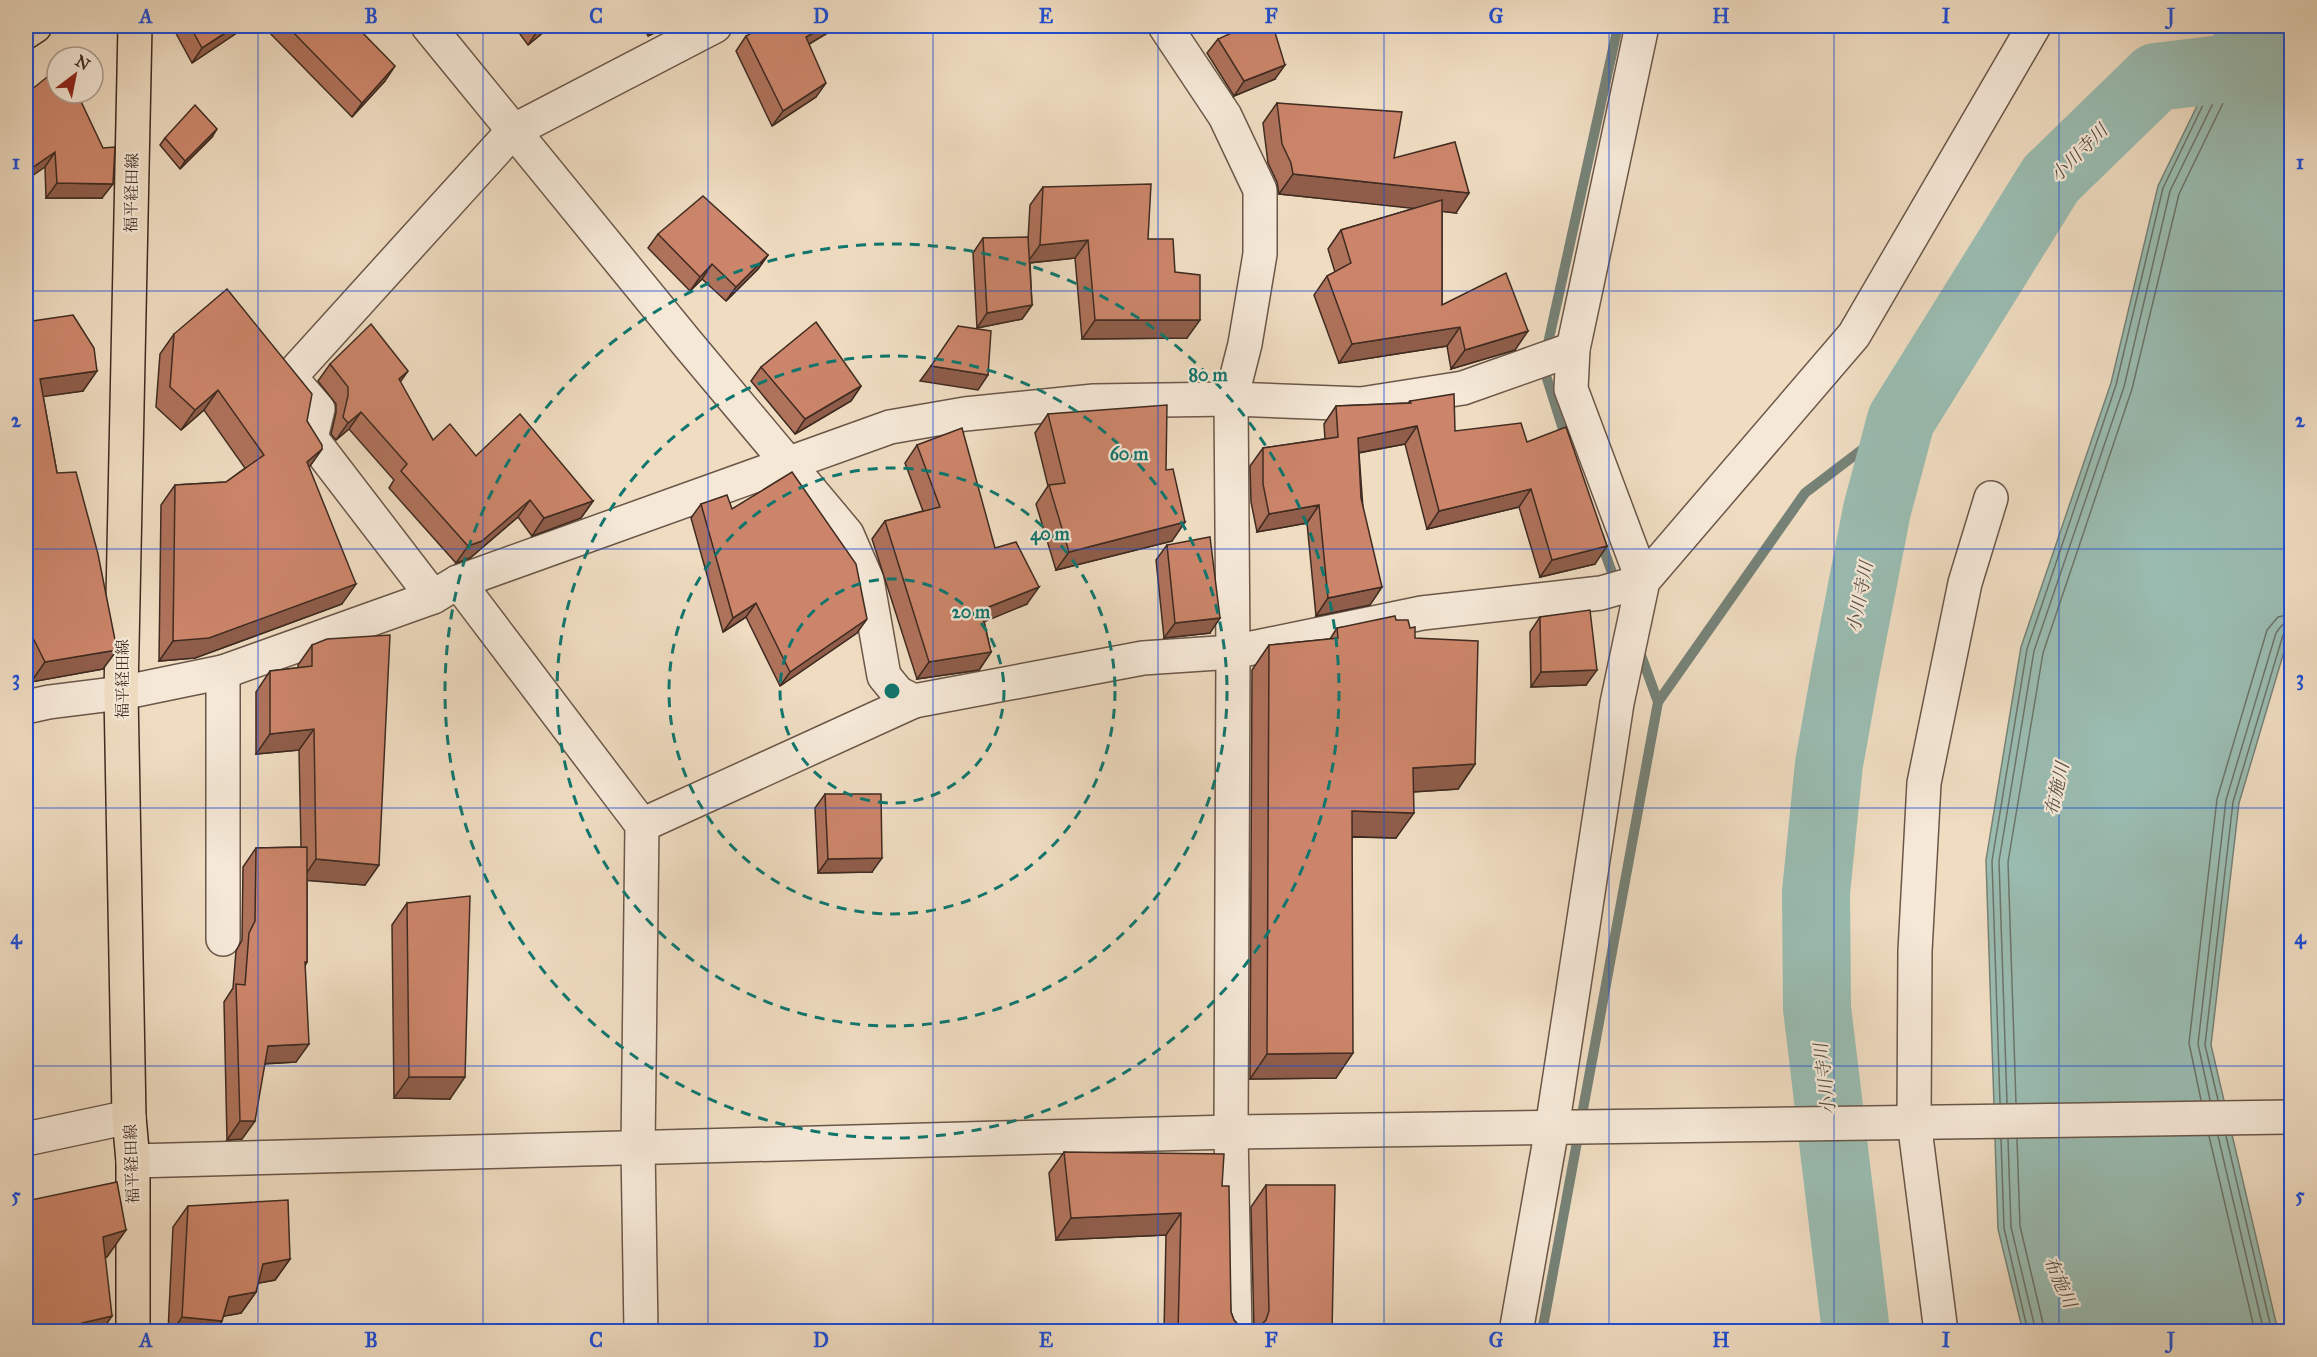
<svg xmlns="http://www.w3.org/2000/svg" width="2317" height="1357" font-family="'IM FELL Great Primer','Noto Serif JP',serif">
<rect width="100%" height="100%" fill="#efdcc1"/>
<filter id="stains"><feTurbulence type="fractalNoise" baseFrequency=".00333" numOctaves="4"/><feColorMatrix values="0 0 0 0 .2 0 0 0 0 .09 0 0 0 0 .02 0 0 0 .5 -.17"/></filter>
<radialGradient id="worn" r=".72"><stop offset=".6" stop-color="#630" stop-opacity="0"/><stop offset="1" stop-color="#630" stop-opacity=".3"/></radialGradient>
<path fill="#9abcb1" stroke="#768277" stroke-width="1.5" d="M2236 26H2291V628L2239 803 2211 1045 2278 1331 2023 1332 1998 1229 1986 860 2021 647 2111 383 2158 186Z"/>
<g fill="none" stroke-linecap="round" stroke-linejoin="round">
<g stroke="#6c7469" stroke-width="1.5">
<path d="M2201 1100 2189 1043 2217 799 2267 630 2278 617 2292 614"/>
<path d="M2210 1100 2198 1044 2226 800 2276 633 2282 625 2292 623"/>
<path d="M2218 1100 2205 1045 2233 802 2283 635 2286 631H2292"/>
<path d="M2000 1103 1992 861 2027 649 2116 385 2163 188 2241 26"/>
<path d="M2007 1103 1999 861 2034 651 2124 387 2170 191 2247 34 2248 26"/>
<path d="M2016 1103 2008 862 2043 653 2132 389 2179 194 2255 37 2257 26"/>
<path d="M2209 1136 2255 1332"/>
<path d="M2218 1136 2264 1332"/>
<path d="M2226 1136 2272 1332"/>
<path d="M2001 1139 2004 1228 2028 1332"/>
<path d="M2008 1139 2011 1227 2036 1332"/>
<path d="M2017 1139 2020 1226 2045 1332"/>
</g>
<g stroke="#768277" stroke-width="10">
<path d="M1567 442 1543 366 1618 26"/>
<path d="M1599 536 1616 584"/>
<path d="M1658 702 1805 493 1901 420"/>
<path d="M1542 1332 1658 702 1638 647"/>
</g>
<path stroke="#9abcb1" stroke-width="68" d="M1856 1332 1817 1008 1816 892 1829 764 1846 669 1877 510 1901 420 2051 179 2156 77 2231 68 2264 26"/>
<g stroke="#6b5749" stroke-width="36">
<g id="minor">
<path d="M428 26 687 343 847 534 867 580 884 676 898 693 914 701 1143 658 1233 652 1422 613 1601 593 1643 581"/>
<path d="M1165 26 1225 116 1260 190V254L1245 344 1231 399 1233 652 1231 1132 1235 1332"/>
<path d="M1642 26 1573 349 1571 389 1643 581"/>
<path d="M458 582 642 825 638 1147 641 1332"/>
<path d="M433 597 311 438 318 409 290 377 513 131 715 26"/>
<path d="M26 707 49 702 121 693 223 672 433 597 458 582 890 427 965 414 1094 401 1231 399 1361 404 1463 388 1573 349"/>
<path d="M642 825 914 701"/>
<path d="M223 939V672"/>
<path d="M26 1139 129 1117"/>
<path d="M133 1161 1231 1132 2292 1117"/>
<path d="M1516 1332 1552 1128 1617 703 1643 581 1854 335 2034 26"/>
<path d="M1941 1332 1914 1121 1915 951 1924 783 1965 583 1991 498"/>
</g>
</g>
<g stroke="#3f2b21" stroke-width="36">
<g id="major">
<path d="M26 32 35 26"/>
<path d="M133 1332V1161L129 1117 121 693 135 26"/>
</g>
</g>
<use href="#minor" stroke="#f5e8d7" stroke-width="33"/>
<use href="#major" stroke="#efdcc1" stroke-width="33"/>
</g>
<g fill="#af725b" stroke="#3f2b21" stroke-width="1.5">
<path d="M172 26H247L192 63Z"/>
<path d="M263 26H356L385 81 352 117Z"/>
<path d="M514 26H551L528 45Z"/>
<path d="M643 26H668L648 36Z"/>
<path d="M839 26 809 44 816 97 772 126 736 51 746 36Z"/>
<path d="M1218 39 1275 79 1234 96 1207 53Z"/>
<path d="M26 94 102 198H46L45 167Z"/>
<path d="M1277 103 1394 158 1456 213 1442 211V305L1515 350 1451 369 1447 346 1339 363 1314 295 1327 276 1335 272 1328 249 1341 230 1416 208 1279 194 1277 182 1268 163 1263 123Z"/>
<path d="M212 137 180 169 160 145 165 138Z"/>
<path d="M1043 187 1148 239 1175 272 1187 338 1082 339 1075 258 1030 263 1032 305 1022 319 977 328 973 253 983 238 1028 239 1030 205Z"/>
<path d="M658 234 768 255 758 269 726 301 702 279 690 291 648 248Z"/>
<path d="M26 322 83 391 43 396 57 473 103 669 31 682 26 670Z"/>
<path d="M174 334 307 421 322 449 309 467 342 604 195 658 159 661 161 505 175 485 226 482 245 468 204 410 181 430 156 407 160 354Z"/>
<path d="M330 364 400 382 433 440 593 501 581 518 532 536 518 517 470 558 456 563 389 488 394 480 349 429 336 440 331 434 336 413V404L318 381Z"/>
<path d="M761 367 861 386 851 401 795 434 751 381Z"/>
<path d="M1410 401 1455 431 1527 442 1595 564 1540 577 1519 507 1427 529 1405 444 1359 453 1370 605 1316 616 1307 523 1257 532 1251 502 1250 466 1263 448 1325 439 1324 424 1336 406 1408 403Z"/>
<path d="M1048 414 1166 470 1172 541 1056 570 1036 504 1048 486 1035 433Z"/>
<path d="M917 445 995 548 1027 604 984 621 991 652 979 670 917 679 872 539 885 521 923 511 905 463Z"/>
<path d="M701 504 732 509 857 633 780 686 746 617 723 632 691 518Z"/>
<path d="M1167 545 1210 633 1164 638 1156 560Z"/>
<path d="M1540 617 1586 685 1531 687 1530 632Z"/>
<path d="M1396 620 1410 628 1475 764 1458 789 1413 792 1396 838 1352 837 1336 1078 1250 1079 1252 670 1269 645 1330 639 1337 628Z"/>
<path d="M312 645 365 885 307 880V962L305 966 296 1062 265 1064 242 1139 227 1140 224 1002 233 988 236 951 242 940 243 867 256 848 301 847 299 750 256 754V692L270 671 298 668V665Z"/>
<path d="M825 794 872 872 818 873 815 808Z"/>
<path d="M407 903 450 1099 394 1098 392 925Z"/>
<path d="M1064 1152 1222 1186 1231 1312 1234 1320 1240 1327 1250 1329 1254 1328 1251 1207 1266 1185 1332 1332H1164L1166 1235 1056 1240 1049 1173Z"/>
<path d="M188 1206 290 1259 275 1280 258 1283 256 1292 241 1313 223 1316 222 1321 215 1332H168L173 1227Z"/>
</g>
<g fill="#8f5d4a" stroke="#3f2b21" stroke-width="1.5">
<path d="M236 26H247L192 63 202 48Z"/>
<path d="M542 26H551L528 45 540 27Z"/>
<path d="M655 26H668L648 36Z"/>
<path d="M825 26H839L796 52 806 37Z"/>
<path d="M1285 65 1275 79 1234 96 1244 81Z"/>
<path d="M395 66 385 81 352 117 362 103Z"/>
<path d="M826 83 816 97 772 126 783 111Z"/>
<path d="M217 129 212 137 180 169 185 161Z"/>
<path d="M55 152 45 167 26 180V172Z"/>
<path d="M1293 174 1469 193 1456 213 1279 194Z"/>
<path d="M57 183 113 184 102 198H46Z"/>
<path d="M1088 240 1075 258 1027 263 1040 245Z"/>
<path d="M768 255 758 269 726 301 736 287Z"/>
<path d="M712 264 702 279 690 291 700 277Z"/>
<path d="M1032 305 1022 319 977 328 987 313Z"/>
<path d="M1095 320H1200L1187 338 1082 339Z"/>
<path d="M1460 327 1447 346 1339 363 1352 344Z"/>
<path d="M1528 331 1515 350 1451 369 1465 350Z"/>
<path d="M931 366 988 375 978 390 920 381Z"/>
<path d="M97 371 83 391 26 399 40 379Z"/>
<path d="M408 371 396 388 399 379Z"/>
<path d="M861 386 851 401 795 434 805 419Z"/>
<path d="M218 390 204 410 181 430 195 410Z"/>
<path d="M361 412 349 429 336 440 348 423Z"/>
<path d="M1417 426 1405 444 1346 455 1358 438Z"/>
<path d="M322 449 308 469 307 462Z"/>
<path d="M1531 489 1519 507 1427 529 1439 511Z"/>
<path d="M530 500 518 517 470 558 456 563 468 546Z"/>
<path d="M593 501 581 518 532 536 544 518Z"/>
<path d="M1319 505 1307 523 1257 532 1269 514Z"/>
<path d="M1185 522 1172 541 1056 570 1069 552Z"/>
<path d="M1607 546 1595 564 1540 577 1552 560Z"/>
<path d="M356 584 342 604 195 658 159 661 173 641Z"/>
<path d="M1039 587 1027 604 969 628 981 610Z"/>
<path d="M1382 587 1370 605 1316 616 1328 598Z"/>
<path d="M756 603 746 617 723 632 733 618Z"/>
<path d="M1220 618 1210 633 1164 638 1175 623Z"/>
<path d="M867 619 857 633 780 686 790 672Z"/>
<path d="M34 640 26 653V644Z"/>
<path d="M117 650 103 669 31 682 45 662Z"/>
<path d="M991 652 979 670 917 679 929 662Z"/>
<path d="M1597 670 1586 685 1531 687 1541 672Z"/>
<path d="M314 729 299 750 256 754 270 734Z"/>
<path d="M1475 764 1458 789 1396 793 1413 768Z"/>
<path d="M1352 811 1414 813 1396 838 1335 836Z"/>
<path d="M882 858 872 872 818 873 828 859Z"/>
<path d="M316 859 379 865 365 885 302 880Z"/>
<path d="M309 1044 296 1062 255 1064 268 1046Z"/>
<path d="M1353 1053 1336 1078 1250 1079 1267 1054Z"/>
<path d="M409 1077H465L450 1099 394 1098Z"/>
<path d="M240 1121H255L242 1139 227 1140Z"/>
<path d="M1181 1213 1166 1235 1056 1240 1071 1218Z"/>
<path d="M126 1230 107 1257 84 1265 103 1237Z"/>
<path d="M290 1259 275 1280 248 1285 263 1264Z"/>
<path d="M256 1292 241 1313 214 1318 229 1297Z"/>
<path d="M112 1316 101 1332H76L82 1323Z"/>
<path d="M182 1317 222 1321 215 1332H172Z"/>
</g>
<g fill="#cc856a" stroke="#3f2b21" stroke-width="1.5">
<path d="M190 26H236L202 48Z"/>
<path d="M287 26H356L395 66 362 103Z"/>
<path d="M764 26H825L806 37 826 83 783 111 746 36Z"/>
<path d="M1247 26H1273L1285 65 1244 81 1218 39Z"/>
<path d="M57 69V93H77L103 148 115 147 113 184 57 183 55 152 26 172V94Z"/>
<path d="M1277 103 1402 112 1394 158 1455 142 1469 193 1293 174 1291 163 1282 144Z"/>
<path d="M195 105 217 129 185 161 165 138Z"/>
<path d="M1151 184 1148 239H1173L1175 272 1200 275V320H1095L1088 240 1040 245 1043 187Z"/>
<path d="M703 196 768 255 736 287 712 264 700 277 658 234Z"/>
<path d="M1442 200V305L1506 273 1528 331 1465 350 1460 327 1352 344 1327 276 1351 263 1341 230Z"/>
<path d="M1028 237 1032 305 987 313 983 238Z"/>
<path d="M227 289 312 394 307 421 322 445V449L307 462 356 584 209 638 173 641 175 485 226 482 264 455 218 390 195 410 170 387 174 334Z"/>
<path d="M73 315 94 348 97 371 40 379 57 473 76 472 98 554 117 650 45 662 34 640 26 644V322Z"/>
<path d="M816 322 861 386 805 419 761 367Z"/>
<path d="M371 324 408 371 399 379 433 440 450 424 476 456 520 414 593 501 544 518 530 500 482 541 468 546 401 471 407 464 361 412 348 423 343 417 348 396V387L330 364Z"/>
<path d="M958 326 991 331 988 375 931 366Z"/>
<path d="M1454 394 1455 431 1521 423 1527 442 1566 427 1607 546 1552 560 1531 489 1439 511 1417 426 1358 438 1361 498 1382 587 1328 598 1319 505 1269 514 1263 484V448L1338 437 1336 406 1411 403 1410 401Z"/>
<path d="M1167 405 1166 470 1173 469 1185 522 1069 552 1049 485 1065 483 1048 414Z"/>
<path d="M962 428 995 548 1016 542 1039 587 981 610 991 652 929 662 885 521 940 507 917 445Z"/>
<path d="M792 472 856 564 867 619 790 672 756 603 733 618 701 504 727 495 732 509Z"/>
<path d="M1210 537 1220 618 1175 623 1167 545Z"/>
<path d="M1590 610 1597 670 1541 672 1540 617Z"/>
<path d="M1395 616 1396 620H1408L1410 628 1415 627V638L1478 641 1475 764 1413 768 1414 813 1352 811 1353 1053 1267 1054 1269 645 1338 638 1337 628Z"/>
<path d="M390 635 379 865 316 859 314 729 270 734V671L312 666V645L327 639Z"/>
<path d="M825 794H881L882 858 828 859Z"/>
<path d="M307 847V962H305L309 1044 268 1046 255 1121H240L236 984 245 985 249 933 255 921 256 848Z"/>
<path d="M470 896 465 1077H409L407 903Z"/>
<path d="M1064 1152 1224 1154 1222 1186H1229L1231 1312 1234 1320 1240 1327 1250 1329 1260 1326 1266 1320 1269 1311 1266 1185H1335L1332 1332H1178L1181 1213 1071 1218Z"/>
<path d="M117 1182 126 1230 103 1237 112 1316 82 1323 84 1332H26V1201Z"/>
<path d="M288 1200 290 1259 263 1264 256 1292 229 1297 222 1321 182 1317 188 1206Z"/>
</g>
<path fill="none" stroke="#1d4ed8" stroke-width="1.5" stroke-opacity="0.55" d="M258 26V1332M483 26V1332M708 26V1332M933 26V1332M1158 26V1332M1384 26V1332M1609 26V1332M1834 26V1332M2059 26V1332M26 291H2292M26 549H2292M26 808H2292M26 1066H2292"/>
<g fill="none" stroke="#0f766e" stroke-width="3" stroke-dasharray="10 8">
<circle cx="892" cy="691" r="112"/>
<circle cx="892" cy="691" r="223"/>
<circle cx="892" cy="691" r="335"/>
<circle cx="892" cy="691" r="447"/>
</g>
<g text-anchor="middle" stroke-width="4.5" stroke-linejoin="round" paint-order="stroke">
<g font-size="16" fill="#3f2b21" stroke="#f5e8d7">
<text transform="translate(131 193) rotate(-89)" y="6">福平経田線</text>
<text transform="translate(122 679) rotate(-90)" y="6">福平経田線</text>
<text transform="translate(131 1164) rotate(-92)" y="6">福平経田線</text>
</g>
<g font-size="18" font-style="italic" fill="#564f45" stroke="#f5e8d7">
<text transform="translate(2079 153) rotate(-45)" y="6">小川寺川</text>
<text transform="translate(1860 597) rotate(-79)" y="6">小川寺川</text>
<text transform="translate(2057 789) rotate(-77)" y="6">布施川</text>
<text transform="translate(1825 1079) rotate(-97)" y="6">小川寺川</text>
<text transform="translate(2060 1282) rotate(66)" y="6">布施川</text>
</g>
</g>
<circle cx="892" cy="691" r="9" fill="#0f766e" stroke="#f5e8d7" stroke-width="3"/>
<g font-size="18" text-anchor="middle" font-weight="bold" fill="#0f766e" stroke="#f5e8d7" stroke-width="4.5" stroke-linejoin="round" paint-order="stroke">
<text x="1208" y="381">80 m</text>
<text x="1129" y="460">60 m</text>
<text x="1050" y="540">40 m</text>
<text x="971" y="618">20 m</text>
</g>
<rect width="2317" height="1357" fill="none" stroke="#efdcc1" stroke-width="66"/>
<g transform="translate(75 75) rotate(32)"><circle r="28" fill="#f5e8d7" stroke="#ac9c8e" stroke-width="1.5"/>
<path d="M0-4.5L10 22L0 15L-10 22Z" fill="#8f2418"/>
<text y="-9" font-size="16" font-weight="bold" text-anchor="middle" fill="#3f2b21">N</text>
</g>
<rect x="33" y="33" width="2251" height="1291" fill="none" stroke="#1d4ed8" stroke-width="2"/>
<g font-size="20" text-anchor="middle" font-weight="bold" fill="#1d4ed8">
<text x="146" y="23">A</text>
<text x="371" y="23">B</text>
<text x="596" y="23">C</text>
<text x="821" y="23">D</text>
<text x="1046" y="23">E</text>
<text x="1271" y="23">F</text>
<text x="1496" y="23">G</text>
<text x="1721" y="23">H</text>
<text x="1946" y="23">I</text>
<text x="2171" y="23">J</text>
<text x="16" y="169">1</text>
<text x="2300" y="169">1</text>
<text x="16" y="427">2</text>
<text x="2300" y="427">2</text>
<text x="16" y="685">3</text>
<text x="2300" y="685">3</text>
<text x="16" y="944">4</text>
<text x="2300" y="944">4</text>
<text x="16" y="1202">5</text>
<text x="2300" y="1202">5</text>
<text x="146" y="1347">A</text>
<text x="371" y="1347">B</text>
<text x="596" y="1347">C</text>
<text x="821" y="1347">D</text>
<text x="1046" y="1347">E</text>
<text x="1271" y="1347">F</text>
<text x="1496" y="1347">G</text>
<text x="1721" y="1347">H</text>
<text x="1946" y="1347">I</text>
<text x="2171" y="1347">J</text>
</g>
<rect width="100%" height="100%" filter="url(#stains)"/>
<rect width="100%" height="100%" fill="url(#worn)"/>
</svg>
